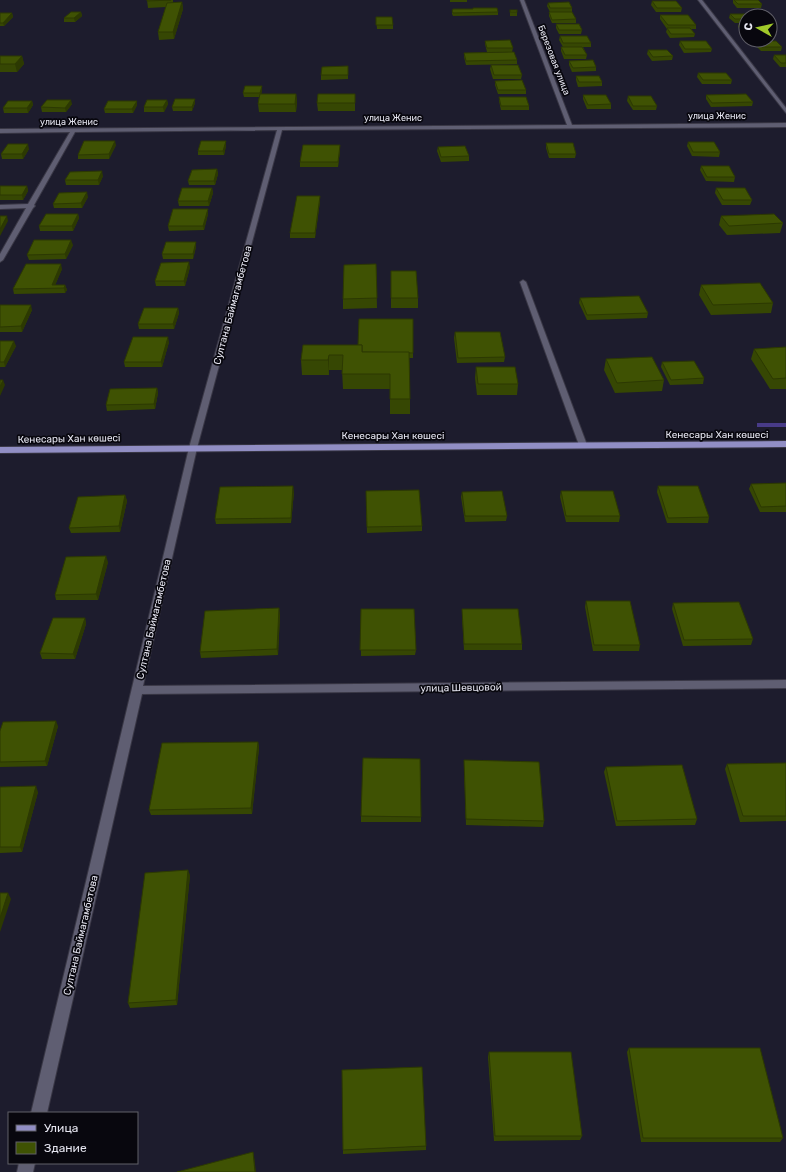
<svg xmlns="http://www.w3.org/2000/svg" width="786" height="1172" font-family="Rubik,sans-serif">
<rect width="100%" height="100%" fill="#1d1c2d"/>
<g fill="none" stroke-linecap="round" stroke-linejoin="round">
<rect fill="#483b88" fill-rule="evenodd" x="757" y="423" width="29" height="4"/>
<g stroke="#393745" stroke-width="2">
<g id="minor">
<path d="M520 0H524L572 125 786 123V127L282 130 197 448 143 686 786 680V688L142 694 47 1113H31L189 448 277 130 75 132 34 205 35 206 33 208 3 260 0 262V254L26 208 0 209V205L28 204 70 132 0 133V129L567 125Z"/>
<path d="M698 0H702L786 108V113Z"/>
<path d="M523 280 526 282 587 445 586 447H580L579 445 520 282Z"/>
<path d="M19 1163H35L33 1172H17Z"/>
</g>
</g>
<g stroke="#393745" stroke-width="2">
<path id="major" d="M786 441V447L0 453V447Z"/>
</g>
<use href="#minor" fill="#5f5e72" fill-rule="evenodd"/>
<use href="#major" fill="#918ec4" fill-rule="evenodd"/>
</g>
<g fill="#364703">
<path d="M147 0H173V3L182 2 183 9 174 39 159 40 158 32 166 7 148 8Z"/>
<rect x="450" y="0" width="17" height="2"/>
<path d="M733 0H758L762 4 761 8H737L733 3Z"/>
<path d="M652 1 682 8 681 12H656L651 5Z"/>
<path d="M548 3 572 8V12H550L547 6Z"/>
<rect x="510" y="10" width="7" height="6"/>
<path d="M452 11 498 12V15L453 16 452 14Z"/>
<path d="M81 12 82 16 75 22H64V18Z"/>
<path d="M549 12 576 19V23H552L549 16Z"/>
<path d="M0 13H12L13 17 4 26H0Z"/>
<path d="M730 14 746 16V31H743L738 27 739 23H735L729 18Z"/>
<path d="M660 15 696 25V29H691L695 34 694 37 670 38 666 32 667 29 660 19Z"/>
<path d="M376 17 393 25V29H377Z"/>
<path d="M556 24 582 30 581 34H559L556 28Z"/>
<path d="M560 36 591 43V47H583L587 55 586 59H564L561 51V47H563L559 40Z"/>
<path d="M485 41 513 48 512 52H487L485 44Z"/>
<path d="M680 41 712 49 711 52 684 53 679 45Z"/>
<path d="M756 41 782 47 781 51H761L755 45Z"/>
<path d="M648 50 673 56 672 60 652 61 647 54Z"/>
<path d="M464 53 517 60V64L466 65 464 57Z"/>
<path d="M774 55H786V67H780L773 59Z"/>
<path d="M0 56H22L24 64 17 72H0Z"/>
<path d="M569 61 596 67V71L572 72 569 65Z"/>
<path d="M491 65 522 75 521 79H493L490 69Z"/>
<path d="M348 66V79L321 80V75Z"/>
<path d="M698 73 732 80 731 84H702L697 77Z"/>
<path d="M576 76 602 82V86L578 87 576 80Z"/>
<path d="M495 81 526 90V94H498L495 85Z"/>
<path d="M262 86V90L261 94H296L297 102 296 112H259L258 104 259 97H244L243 93Z"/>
<path d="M355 94V111H318L317 103Z"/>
<path d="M583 95 611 104V109H587L583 99Z"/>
<path d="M706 95 753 102 752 106 711 107 706 99Z"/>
<path d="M628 96 657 106 656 110H633L627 101Z"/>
<path d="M499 97 529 106V110H501L499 101Z"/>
<path d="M167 100 168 104 164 112H144V107Z"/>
<path d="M32 101 33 105 28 113H4L3 108Z"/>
<path d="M195 103 192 111H173L172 107Z"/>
<path d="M72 104 66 112H42L41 107Z"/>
<path d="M137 105 133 113H105L104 109Z"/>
<path d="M226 141V146L224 155H198V151Z"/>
<path d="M688 142 720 152 719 157 692 156 687 146Z"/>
<path d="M546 143 576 154 575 158H549L546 148Z"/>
<path d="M116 145 109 159H78V155Z"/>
<path d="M438 147 469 156V161L441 162 437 151Z"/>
<path d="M29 149 23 159H2L1 154Z"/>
<path d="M340 150 338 167H300V162Z"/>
<path d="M701 166 735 177 734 182 706 181 700 170Z"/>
<path d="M217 169 218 174 215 185H189L188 181Z"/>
<path d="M103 176 99 185H66L65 180Z"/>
<path d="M0 186H27L28 191 23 200H0Z"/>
<path d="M212 188 213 193 209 206H179L178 201Z"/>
<path d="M716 188 752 200 750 205H722L715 193Z"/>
<path d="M88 197 82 208H54L53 204Z"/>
<path d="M320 201 315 238H290V233Z"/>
<path d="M78 214 79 218 73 231H40L39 226Z"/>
<path d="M208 214 204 230 169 231 168 226Z"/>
<path d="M721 216 783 223 780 233 727 235 719 225Z"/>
<path d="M73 245 66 259 29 260 27 255Z"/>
<path d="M196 247 193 259H163L162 254Z"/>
<path d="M376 264 377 308 343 309V299Z"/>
<path d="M190 267 185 286H156L155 281Z"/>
<path d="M62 269 55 285H65L67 290 65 293 14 294 13 289Z"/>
<path d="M391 271 418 298V308H391Z"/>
<path d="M701 285 773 303 771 313 711 315 699 295Z"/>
<path d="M580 298 648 313 647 318 587 320 579 303Z"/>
<path d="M0 305 32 310 22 332H0Z"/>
<path d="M178 308 179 313 174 329H139L138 324Z"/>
<path d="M413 319V358H409L410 399V414H390V389H343L342 370H329V375H302L301 360 358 345Z"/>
<path d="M455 332 505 357 504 362 457 363 454 338Z"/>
<path d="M0 341 16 346 5 367H0Z"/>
<path d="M169 342 162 367H125L124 362Z"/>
<path d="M786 347V389H770L751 359 754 349Z"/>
<path d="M606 359 664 380 662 391 615 393 604 370Z"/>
<path d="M662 362 704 378 703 384 670 385 661 367Z"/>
<path d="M476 367 518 384 517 395H477L475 378Z"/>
<path d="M157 388 158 393 155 409 107 411 106 405Z"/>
<path d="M786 483V512H760L749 489 751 484Z"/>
<path d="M658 486 709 517 708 523H667L657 492Z"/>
<path d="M366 491 422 526V531L367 533Z"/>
<path d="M561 491 620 516 619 522H566L560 497Z"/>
<path d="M294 492 291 523 216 524 215 519Z"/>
<path d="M462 492 507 516 506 521 465 522 461 497Z"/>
<path d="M125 495 127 501 120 532 71 533 69 528Z"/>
<path d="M108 562 98 600H56L55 595Z"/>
<path d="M586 601 640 645 639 651H593L585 607Z"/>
<path d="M673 603 753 639 751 645 683 646 672 609Z"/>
<path d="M361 609 416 650 415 655 361 656Z"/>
<path d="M462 609 522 644V650H464L462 615Z"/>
<path d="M280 614 278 655 201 658 200 652Z"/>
<path d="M85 618 86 624 75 659H42L40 653Z"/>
<path d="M58 726 47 766 0 767V731Z"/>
<path d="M258 742 259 748 252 814 151 815 149 810Z"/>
<path d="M464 760 544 821 543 827 466 825 464 766Z"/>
<path d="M786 763V821L740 822 725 769 727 764Z"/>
<path d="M606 767 697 819 695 825 616 826 604 772Z"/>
<path d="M0 787 38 792 22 852 0 853Z"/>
<path d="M361 816 421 817V822H361Z"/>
<path d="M190 875 177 1005 130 1008 128 1003Z"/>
<path d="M629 1048 783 1138 780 1142H641L627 1052Z"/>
<path d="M489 1052 582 1136 580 1140 494 1141 488 1057Z"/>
<path d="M426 1146V1150L343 1154V1150Z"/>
</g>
<g fill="#2c3902">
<path d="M182 2 183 9 174 39 173 32Z"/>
<path d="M81 12 82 16 75 22 74 18Z"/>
<path d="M12 13 13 17 4 26 3 23Z"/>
<path d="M22 56 24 64 17 72 15 64Z"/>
<path d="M262 86V90L261 97 260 93Z"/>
<path d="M296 94 297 102 296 112 295 104Z"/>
<path d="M195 99V103L192 111V107Z"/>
<path d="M71 100 72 104 66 112 65 108Z"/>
<path d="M167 100 168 104 164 112 163 107Z"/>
<path d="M32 101 33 105 28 113 27 108Z"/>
<path d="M137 101V105L133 113 132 109Z"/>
<path d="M115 141 116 145 109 159V154Z"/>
<path d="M226 141V146L224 155 223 151Z"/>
<path d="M28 144 29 149 23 159 22 154Z"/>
<path d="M340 145V150L338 167V162Z"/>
<path d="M217 169 218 174 215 185 214 181Z"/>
<path d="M102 171 103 176 99 185 98 180Z"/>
<path d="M27 186 28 191 23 200 22 195Z"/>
<path d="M212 188 213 193 209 206 208 201Z"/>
<path d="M87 192 88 197 82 208 81 203Z"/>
<path d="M320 196V201L315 238V233Z"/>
<path d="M208 209V214L204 230 203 226Z"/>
<path d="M78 214 79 218 73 231 72 226Z"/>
<path d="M7 216 8 221 0 236V229Z"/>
<path d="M71 240 73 245 66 259 65 254Z"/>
<path d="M196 242V247L193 259V254Z"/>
<path d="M189 262 190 267 185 286 184 281Z"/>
<path d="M61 264 62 269 54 288 52 285Z"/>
<path d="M65 285 67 290 65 293 64 288Z"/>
<path d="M31 305 32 310 22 332 21 326Z"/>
<path d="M178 308 179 313 174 329 173 324Z"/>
<path d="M168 337 169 342 162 367 161 362Z"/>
<path d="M14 341 16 346 5 367 4 362Z"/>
<path d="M329 355V375L328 360Z"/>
<path d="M3 380 5 385 0 396V387Z"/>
<path d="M157 388 158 393 155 409 154 404Z"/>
<path d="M293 486 294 492 291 523V518Z"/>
<path d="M125 495 127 501 120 532 119 526Z"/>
<path d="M106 556 108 562 98 600 96 594Z"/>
<path d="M279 608 280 614 278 655 277 649Z"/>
<path d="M85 618 86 624 75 659 73 654Z"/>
<path d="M56 721 58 726 47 766 45 761Z"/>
<path d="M258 742 259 748 252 814 251 808Z"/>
<path d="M36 786 38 792 22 852 20 847Z"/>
<path d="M188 870 190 875 177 1005 176 1000Z"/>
<path d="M8 893 11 899 0 932V918Z"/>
<path d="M253 1152 254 1156 256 1172H255Z"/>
</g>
<g fill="#3f5203" stroke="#2c3902">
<path d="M147 0H171L147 1Z"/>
<path d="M734 0H758L762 4H738Z"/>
<path d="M652 1H676L682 8H657Z"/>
<path d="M182 2 173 32H158L167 3Z"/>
<path d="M569 2 572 8H550L548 3Z"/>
<path d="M473 8H497L498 12 453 13 452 11 453 9H473Z"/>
<rect x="510" y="10" width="7" height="2"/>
<path d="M71 12H81L74 18H64Z"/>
<path d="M549 12H572L576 19 552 20Z"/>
<path d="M0 13H12L3 23H0Z"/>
<path d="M730 14H750L752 16H746V19H735Z"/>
<path d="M660 15H688L696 25H668Z"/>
<path d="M376 17H392L393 25H376Z"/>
<path d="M739 23H746V28H744Z"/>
<path d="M556 24H579L582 30H559Z"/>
<path d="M667 28H690L695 34H671Z"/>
<path d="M560 36H587L591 43H563Z"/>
<path d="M510 40 513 48H487L485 41Z"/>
<path d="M680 41H706L712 49H685Z"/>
<path d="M756 41H776L782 47H762Z"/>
<path d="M561 47H582L587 55H565Z"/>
<path d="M648 50H667L673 56 653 57Z"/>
<path d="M514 52 517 60 466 61 464 53Z"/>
<path d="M774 55H786V63H781Z"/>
<path d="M0 56H22L15 64H0Z"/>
<path d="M593 60 596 67 573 68 569 61Z"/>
<path d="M491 65H518L522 75H494Z"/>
<path d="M348 66V75H321L322 67Z"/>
<path d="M698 73H726L732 80H703Z"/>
<path d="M576 76H599L602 82H579Z"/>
<path d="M522 80 526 90H498L495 81Z"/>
<path d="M245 86H262L260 93H243Z"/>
<path d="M260 94H296L295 104H258Z"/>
<path d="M318 94H355V103H317Z"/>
<path d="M746 94 753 102 712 103 706 95Z"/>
<path d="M583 95H606L611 104 588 105Z"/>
<path d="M628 96H651L657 106H633Z"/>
<path d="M499 97H526L529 106H501Z"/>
<path d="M175 99H195L192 107H172Z"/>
<path d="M47 100H71L65 108 41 107Z"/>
<path d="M147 100H167L163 107H144Z"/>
<path d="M8 101H32L27 108H3Z"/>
<path d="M108 101H137L132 109H104Z"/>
<path d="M84 141H115L109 154 78 155Z"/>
<path d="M201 141H226L223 151H198Z"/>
<path d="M688 142H714L720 152H693Z"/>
<path d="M546 143H573L576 154H549Z"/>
<path d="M8 144H28L22 154H1Z"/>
<path d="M303 145H340L338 162H300Z"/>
<path d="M465 146 469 156 441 157 438 147Z"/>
<path d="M701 166H729L735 177H707Z"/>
<path d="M217 169 214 181H188L192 170Z"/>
<path d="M102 171 98 180H65L70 172Z"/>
<path d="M0 186H27L22 195H0Z"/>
<path d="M182 188H212L208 201H178Z"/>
<path d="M716 188H745L752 200H723Z"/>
<path d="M87 192 81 203 53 204 59 193Z"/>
<path d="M297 196H320L315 233H290Z"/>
<path d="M173 209H208L203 226H168Z"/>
<path d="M46 214H78L72 226H39Z"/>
<path d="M774 214 783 223 729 226 721 216Z"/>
<path d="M0 216H7L0 229Z"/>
<path d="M34 240H71L65 254 27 255Z"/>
<path d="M166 242H196L193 254H162Z"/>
<path d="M189 262 184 281H155L161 263Z"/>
<path d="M26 264H61L52 285H65L64 288 13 289Z"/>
<path d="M376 264 377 298 343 299 344 265Z"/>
<path d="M391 271H416L418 298H391Z"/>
<path d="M760 283 773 303 713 305 701 285Z"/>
<path d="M639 296 648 313 587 315 580 298Z"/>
<path d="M0 305H31L21 326 0 327Z"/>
<path d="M144 308H178L173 324H138Z"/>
<path d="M359 319H413V353L362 352V345H358Z"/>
<path d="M455 332H500L505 357 458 358Z"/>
<path d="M133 337H168L161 362H124Z"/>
<path d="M0 341H14L4 362H0Z"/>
<path d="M303 345H362V352H409L410 399H390V374H342L343 355H329L328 360H301Z"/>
<path d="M786 347V378L773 379 754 349Z"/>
<path d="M652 357 664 380 617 383 606 359Z"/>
<path d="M694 361 704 378 671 380 662 362Z"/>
<path d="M476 367H515L518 384H478Z"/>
<path d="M0 380H3L0 387Z"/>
<path d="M157 388 154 404 106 405 110 389Z"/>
<path d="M786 483V506L761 507 751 484Z"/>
<path d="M293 486 291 518 215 519 220 487Z"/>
<path d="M658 486H698L709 517 668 518Z"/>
<path d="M419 490 422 526 367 527 366 491Z"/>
<path d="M502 491 507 516H465L462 492Z"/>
<path d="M561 491H613L620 516H566Z"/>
<path d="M125 495 119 526 69 528 78 497Z"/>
<path d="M106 556 96 594 55 595 66 557Z"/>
<path d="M586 601H630L640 645H594Z"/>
<path d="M739 602 753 639 684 640 673 603Z"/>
<path d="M279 608 277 649 200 652 205 611Z"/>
<path d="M361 609H414L416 650H360Z"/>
<path d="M462 609H518L522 644H464Z"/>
<path d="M53 618H85L73 654 40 653Z"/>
<path d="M56 721 45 761 0 762V731L3 722Z"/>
<path d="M258 742 251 808 149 810 162 743Z"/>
<path d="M363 758 420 759 421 817 361 816Z"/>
<path d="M464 760 539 762 544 821 466 819Z"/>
<path d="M786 763V816H743L727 764Z"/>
<path d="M682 765 697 819 617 821 606 767Z"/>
<path d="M36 786 20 847H0V787Z"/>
<path d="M188 870 176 1000 128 1003 145 873Z"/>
<path d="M0 893H8L0 918Z"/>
<path d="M629 1048H760L783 1138H643Z"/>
<path d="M489 1052H571L582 1136H495Z"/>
<path d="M422 1067 426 1146 343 1150 342 1070Z"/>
<path d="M253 1152 255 1172H177Z"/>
</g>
<g text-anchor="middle" stroke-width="3.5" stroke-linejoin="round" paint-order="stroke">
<g font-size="9" fill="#e6e6f1" stroke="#08070e">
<text transform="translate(554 60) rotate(69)" y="3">Березовая улица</text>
<text x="717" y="119">улица Женис</text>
<text x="393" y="121">улица Женис</text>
<text x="69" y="125">улица Женис</text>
</g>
<g font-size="10" fill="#e6e6f1" stroke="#08070e">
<text transform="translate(232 305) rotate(-75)" y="4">Султана Баймагамбетова</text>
<text x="717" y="438">Кенесары Хан көшесі</text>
<text x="393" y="439">Кенесары Хан көшесі</text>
<text transform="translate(69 438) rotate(-1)" y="4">Кенесары Хан көшесі</text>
<text transform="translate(153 619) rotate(-77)" y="4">Султана Баймагамбетова</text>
<text transform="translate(461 687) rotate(-1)" y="4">улица Шевцовой</text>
<text transform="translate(80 935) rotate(-77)" y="4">Султана Баймагамбетова</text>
</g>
</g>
<rect x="8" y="1112" width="130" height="52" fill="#08070e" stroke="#616069"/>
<rect x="16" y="1125" width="20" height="6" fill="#918ec4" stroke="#616069"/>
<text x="44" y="1132" font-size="12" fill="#e6e6f1">Улица</text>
<rect x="16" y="1142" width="20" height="12" fill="#3f5203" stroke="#616069"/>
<text x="44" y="1152" font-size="12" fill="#e6e6f1">Здание</text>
<g transform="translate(758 28) rotate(278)"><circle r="19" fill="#08070e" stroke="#616069"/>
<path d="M0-3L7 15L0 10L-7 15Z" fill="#a1c92a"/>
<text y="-6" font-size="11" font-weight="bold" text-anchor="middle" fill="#e6e6f1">С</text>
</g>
</svg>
